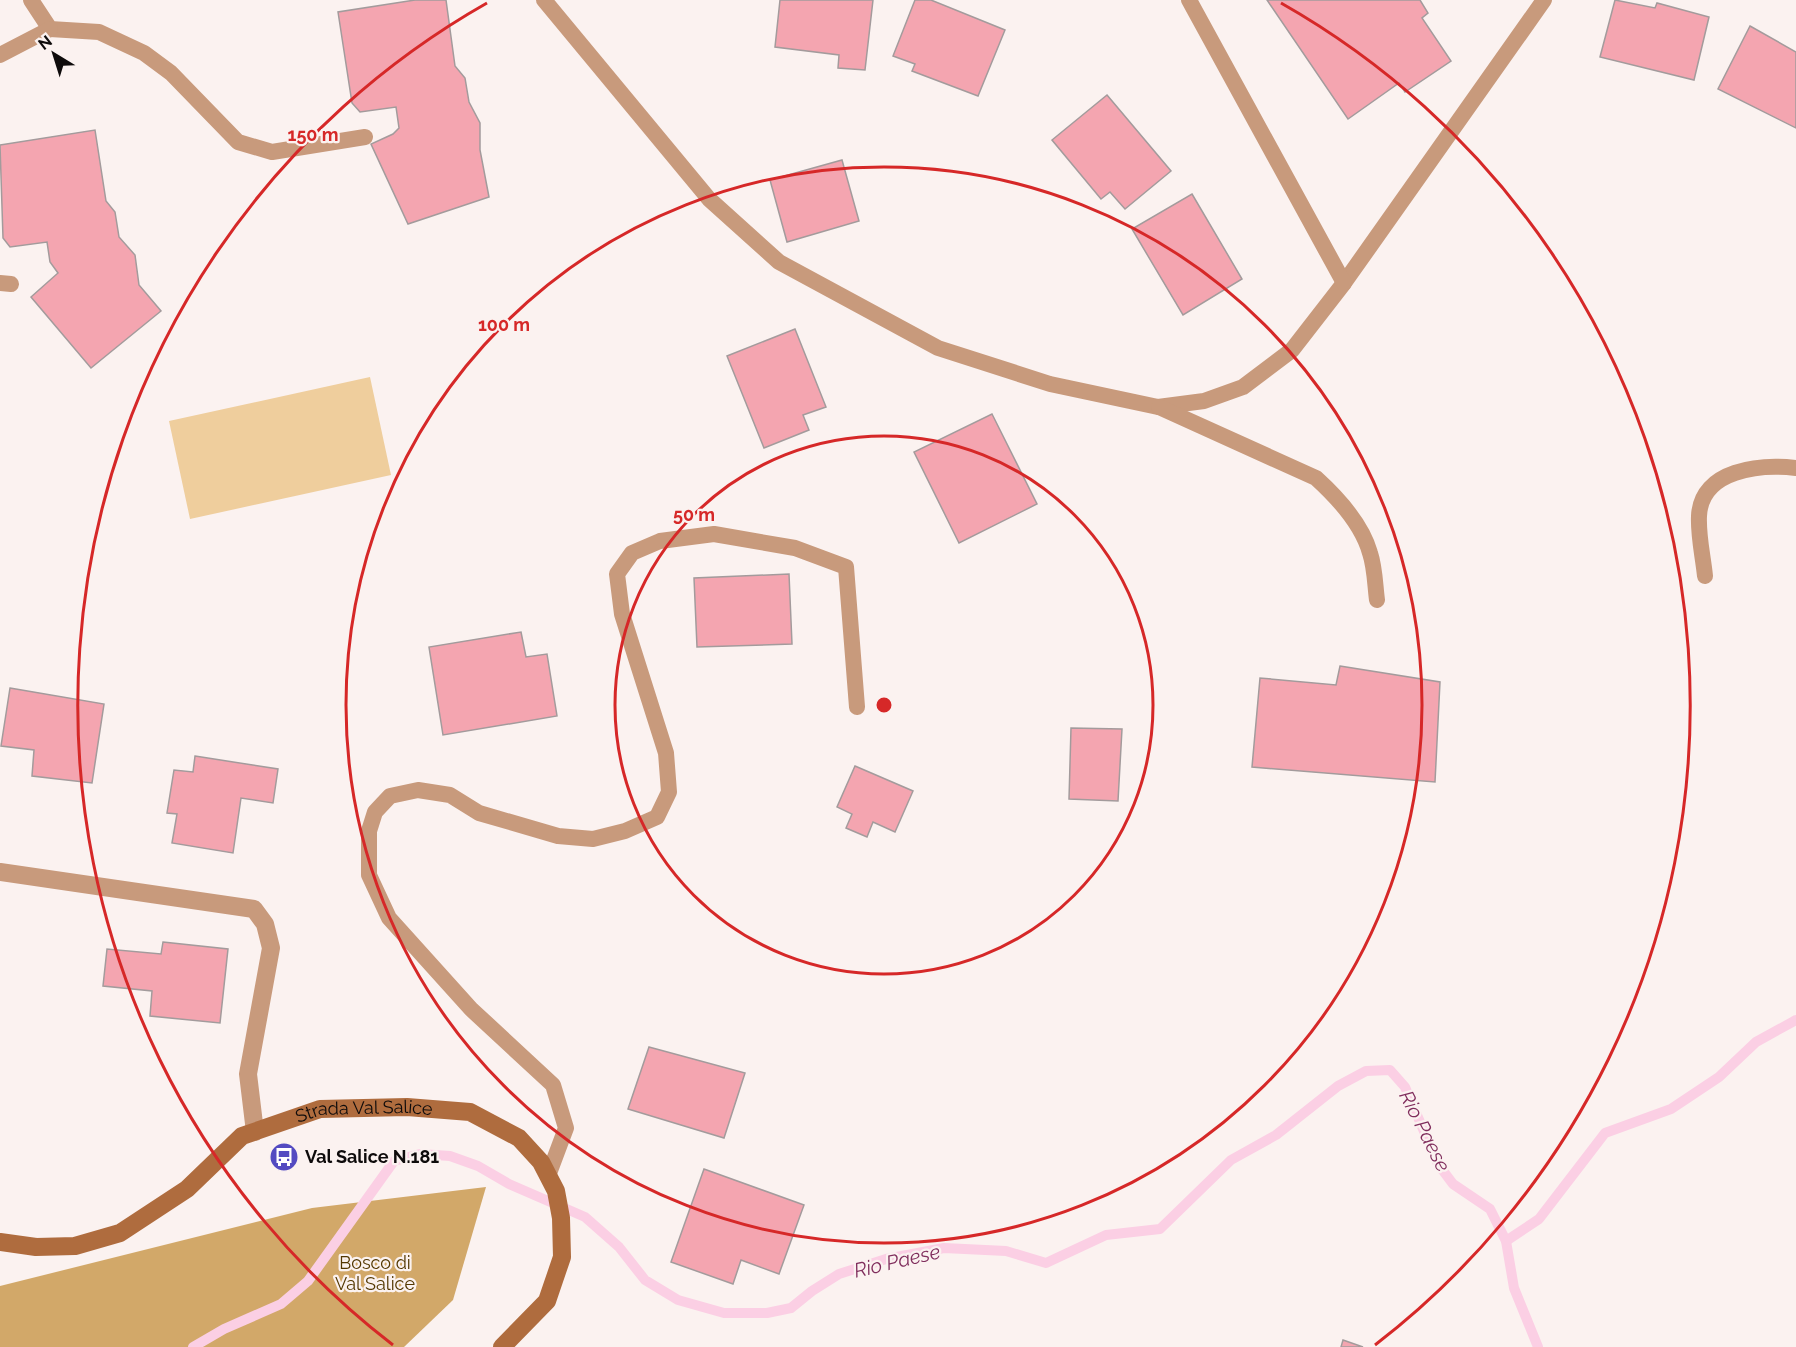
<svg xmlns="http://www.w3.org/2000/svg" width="1796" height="1347" font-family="Raleway,sans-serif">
<rect width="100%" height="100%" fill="#fbf2f0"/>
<path fill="#efce9d" d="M370 377 391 475 190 519 169 421Z"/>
<path fill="#d2a869" d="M486 1187 453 1300 404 1347H0V1286L312 1208Z"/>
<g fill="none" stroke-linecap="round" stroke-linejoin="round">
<g stroke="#fbcfe4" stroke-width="10">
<path d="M1506 1241 1539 1219 1605 1133 1671 1109 1719 1077 1756 1042 1796 1020"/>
<path d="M193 1347 224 1329 281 1304 308 1281 394 1161 420 1154 450 1156 478 1166 509 1184 585 1217 619 1247 645 1280 678 1300 724 1313H767L791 1308 812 1291 839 1274 886 1259 944 1248 1006 1251 1046 1263 1106 1235 1160 1229 1231 1160 1276 1135 1338 1086 1366 1071 1390 1070 1405 1087 1438 1164 1453 1184 1490 1209 1506 1241 1514 1288 1538 1347"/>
</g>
</g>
<g fill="#f4a5b0" stroke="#a39b9c" stroke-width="1.5">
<path d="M415 0H446L455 66 465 78 469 102 480 123V150L489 197 408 224 371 144 393 134 399 128 396 107 360 112 352 103 338 12Z"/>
<path d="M780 0H873L865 70 838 68 839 55 775 47Z"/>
<path d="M915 0H931L1005 30 978 96 912 71 915 64 893 56Z"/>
<path d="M1267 0H1420L1428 13 1422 18 1451 61 1405 92 1399 83 1348 119Z"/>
<path d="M1615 0 1655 8 1657 3 1709 17 1694 80 1600 57Z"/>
<path d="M1750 26 1796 52V128L1718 89Z"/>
<path d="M1107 95 1171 171 1125 209 1110 192 1101 199 1052 140Z"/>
<path d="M95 130 106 201 115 212 119 237 135 255 139 285 161 311 91 368 31 297 58 273 50 262 47 242 10 247 3 238 0 145Z"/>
<path d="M842 160 859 221 787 242 770 180Z"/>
<path d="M1192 194 1242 279 1183 315 1132 229Z"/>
<path d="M795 329 826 407 803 415 809 430 764 448 727 356Z"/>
<path d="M992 414 1037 504 959 543 914 452Z"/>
<path d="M789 574 792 644 697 647 694 578Z"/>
<path d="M521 632 526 657 547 654 557 716 443 735 429 647Z"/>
<path d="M1340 666 1440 682 1435 782 1252 767 1260 678 1336 685Z"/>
<path d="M10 688 104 704 92 783 32 776 34 750 1 746Z"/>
<path d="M1071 728 1122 729 1118 801 1069 799Z"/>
<path d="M195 756 278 769 273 803 241 798 233 853 172 843 177 814 167 813 174 770 193 772Z"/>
<path d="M855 766 913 791 895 832 873 822 867 837 846 828 852 814 837 807Z"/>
<path d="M163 942 228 949 220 1023 150 1016 152 991 103 986 107 949 161 954Z"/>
<path d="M649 1047 745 1073 724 1138 628 1109Z"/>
<path d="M704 1169 804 1205 779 1274 741 1260 733 1284 671 1262Z"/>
<path d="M1343 1340 1363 1347H1341Z"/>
</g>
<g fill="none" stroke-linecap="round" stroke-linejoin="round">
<g stroke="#c89a7c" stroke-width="16">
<path d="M31 0 50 29 99 32 144 53 171 73 238 142 272 152 365 137"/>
<path d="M544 0 709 199 779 262 938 348 1050 384 1158 407 1204 401 1243 387 1292 350 1344 283 1544 0"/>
<path d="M1189 0 1344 283"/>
<path d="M0 55 50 29"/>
<path d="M0 283 11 284"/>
<path d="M1159 407 1316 478C1338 498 1362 524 1370 553 1375 568 1375 585 1377 600"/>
<path d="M1705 576C1703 556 1698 536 1699 516 1701 469 1761 464 1796 468"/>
<path d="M548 1176 566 1128 553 1085 471 1009 389 918 369 875V831L375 812 390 796 418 790 450 795 479 813 558 836 593 839 625 831 657 817 669 792 666 753 622 614 617 574 632 553 660 541 714 534 795 548 846 567 857 707"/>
</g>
<path stroke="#c89a7c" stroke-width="18" d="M0 872 254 909 265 924 271 948 248 1074 255 1132"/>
<path stroke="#af6c3e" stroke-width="18" id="s1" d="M0 1242 36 1247 75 1246 120 1233 187 1189 242 1136 320 1109 407 1107 470 1112 519 1138 541 1162 556 1191 561 1218 562 1257 547 1301 502 1347"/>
</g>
<g fill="none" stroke="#d62828" stroke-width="3">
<circle cx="884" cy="705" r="269"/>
<circle cx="884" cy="705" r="538"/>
<path d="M393 1345A807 807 0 0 1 487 3M1281 3A807 807 0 0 1 1375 1345"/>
</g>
<defs>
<g id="bus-disc" transform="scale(1.5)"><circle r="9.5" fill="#534ac1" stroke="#fbf2f0"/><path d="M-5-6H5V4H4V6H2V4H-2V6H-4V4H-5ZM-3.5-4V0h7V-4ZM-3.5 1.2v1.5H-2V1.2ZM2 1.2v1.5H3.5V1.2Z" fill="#fff"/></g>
</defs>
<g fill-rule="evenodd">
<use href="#bus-disc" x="284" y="1157"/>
</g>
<g text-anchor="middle" stroke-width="4.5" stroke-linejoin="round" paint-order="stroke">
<g font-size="18" fill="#0e0b0b" stroke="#fbf2f0">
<text dy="6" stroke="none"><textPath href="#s1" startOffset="405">Strada Val Salice</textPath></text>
</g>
<g font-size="18" font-weight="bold" fill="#0e0b0b" stroke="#fbf2f0" text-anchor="start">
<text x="305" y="1163">Val Salice N.181</text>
</g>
<g font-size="18" fill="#543802" stroke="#fbf2f0">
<text x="375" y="1269">Bosco di<tspan x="375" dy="21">Val Salice</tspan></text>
</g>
<g font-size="20" font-style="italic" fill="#802e5d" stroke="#fbf2f0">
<text transform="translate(1425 1131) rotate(63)" y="7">Rio Paese</text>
<text transform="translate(897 1261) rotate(-13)" y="7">Rio Paese</text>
</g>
</g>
<circle cx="884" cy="705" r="9" fill="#d62828" stroke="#fbf2f0" stroke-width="3"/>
<g font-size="18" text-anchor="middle" font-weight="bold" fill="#d62828" stroke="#fbf2f0" stroke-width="4.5" stroke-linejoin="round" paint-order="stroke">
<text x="313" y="141">150 m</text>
<text x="504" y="331">100 m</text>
<text x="694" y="521">50 m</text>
</g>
<g transform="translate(54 54) rotate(322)" stroke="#fbf2f0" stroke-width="4.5" paint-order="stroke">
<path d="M0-4.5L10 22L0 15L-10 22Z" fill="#0e0b0b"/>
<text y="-9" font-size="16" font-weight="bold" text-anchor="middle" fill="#0e0b0b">N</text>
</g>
</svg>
